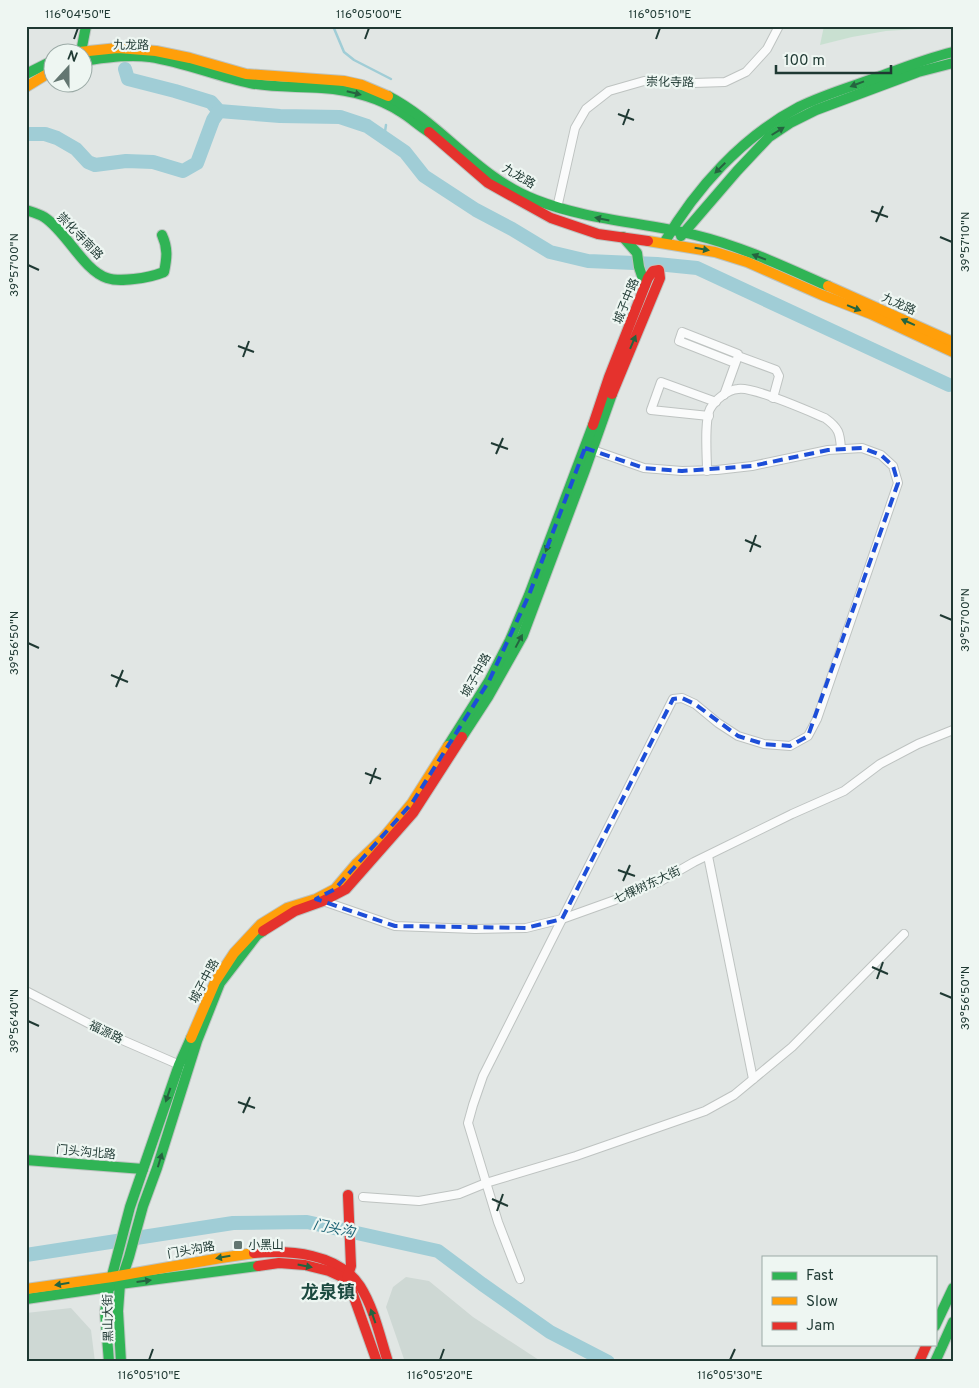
<svg xmlns="http://www.w3.org/2000/svg" width="979" height="1388" font-family="Overpass,'Noto Sans SC',sans-serif">
<rect width="100%" height="100%" fill="#e1e6e4"/>
<g fill="#ced8d4">
<path d="M406 1277 429 1281 473 1317 542 1362H405L386 1307 393 1287Z"/>
<path d="M71 1308 91 1330 95 1362H26V1313Z"/>
</g>
<path fill="#c9e0d1" d="M824 26H932L933 28 886 31 852 37 820 45Z"/>
<g fill="none" stroke-linecap="round" stroke-linejoin="round">
<g stroke="#a0cdd6" stroke-width="2.5">
<path d="M333 26 344 52 354 60 391 79"/>
<path d="M384 138 386 125"/>
</g>
<g stroke="#a0cdd6" stroke-width="14">
<path d="M125 69 128 79 175 91 211 102 219 111 280 116 340 117 367 126 405 152 424 176 476 210 512 229 550 252 588 261 657 264 697 268 949 385"/>
<path d="M26 134H45L57 138 76 149 88 162 95 165 126 161 153 162 183 171 197 163 213 120 219 111"/>
<path d="M26 1255 233 1223 307 1222 438 1251 482 1284 550 1332 608 1362"/>
</g>
<g stroke="#bec3c1" stroke-width="10">
<g id="street">
<path d="M557 208 575 128 586 109 609 91 644 81 694 83 725 82 746 72 767 49 779 26"/>
<path d="M738 356 776 370 779 376 773 398"/>
<path d="M724 395 738 356V354L682 332 679 341 735 363"/>
<path d="M709 416 651 410 661 382 716 402"/>
<path d="M707 471C707 456 704 421 710 409 715 400 727 390 738 389 752 386 808 411 825 418 839 428 840 433 841 449"/>
<path d="M708 856 753 1079"/>
<path d="M320 900 395 926 475 929 526 928 562 919 615 900 661 881 694 862 792 814 844 791 880 764 918 744 953 730"/>
<path d="M26 991 113 1036 182 1066"/>
<path d="M363 1197 419 1201 459 1194 486 1183 576 1156 705 1111 734 1095 792 1047 904 934"/>
<path d="M520 1279 498 1222 468 1123 473 1105 483 1076 673 699 682 698 695 704 718 723 738 736 764 744 790 746 808 736 817 719 898 483 893 466 881 455 862 448 828 450 752 466 717 470 682 471 644 468 587 448"/>
</g>
</g>
<g stroke="#bdc4c1" stroke-width="12">
<g id="fast">
<path d="M81 52 86 26"/>
<path d="M82 61C105 58 127 54 150 57 184 62 216 76 250 83 273 88 298 86 322 88 349 90 378 97 401 112 411 118 419 126 429 132"/>
<path d="M26 74 52 61"/>
<path d="M388 96C442 124 478 178 536 200 587 220 642 222 695 235 741 246 785 267 828 286"/>
<path d="M26 210C32 212 39 214 44 217 67 232 83 270 107 278 116 281 125 280 134 279 145 278 154 276 164 272 167 258 168 248 162 235"/>
<path d="M681 236 737 171 769 137 790 123 816 110 918 72 953 63"/>
<path d="M623 237 637 253 639 267 645 285"/>
<path d="M664 243C696 188 742 137 799 107 825 94 854 86 881 76 905 67 928 58 953 52"/>
<path d="M462 737 488 697 523 635 585 470 612 394"/>
<path d="M448 746 489 681 510 640 529 595 593 425"/>
<path d="M26 1160 143 1169"/>
<path d="M26 1299 109 1287 120 1284 258 1266"/>
<path d="M935 1326 953 1288"/>
<path d="M109 1362 105 1312 109 1287 130 1207 179 1065 191 1038"/>
<path d="M121 1362 118 1311 120 1284 129 1257 143 1206 157 1168 197 1041 220 983 257 935 263 931"/>
<path d="M935 1362 953 1322"/>
</g>
</g>
<g stroke="#bdc4c1" stroke-width="12">
<g id="slow">
<path d="M79 52 118 48 156 51 190 58 246 74 344 81 362 85 388 96"/>
<path d="M26 87 52 71"/>
<path d="M648 241 715 252 747 262 822 295 871 314 953 352"/>
<path d="M828 286 953 342"/>
<path d="M191 1038 215 982 234 953 261 924 287 908 316 899 335 889 357 863 383 838 412 803 448 746"/>
<path d="M26 1289 112 1277 221 1258 254 1253"/>
</g>
</g>
<g stroke="#bdc4c1" stroke-width="12">
<g id="jam">
<path d="M429 132 488 183 551 218 598 234 648 241"/>
<path d="M593 425 609 377 648 278 653 271 659 270 660 278 612 394"/>
<path d="M263 931 295 911 323 901 346 889 413 813 462 737"/>
<path d="M254 1253C290 1250 338 1253 360 1286 374 1308 380 1337 388 1362"/>
<path d="M258 1266 279 1263 305 1265 329 1271 342 1277 350 1286 377 1362"/>
<path d="M347 1278 351 1266 348 1195"/>
<path d="M919 1362 927 1344"/>
</g>
</g>
<use href="#street" stroke="#fafbfb" stroke-width="8"/>
<use href="#fast" stroke="#30b455" stroke-width="10"/>
<use href="#slow" stroke="#ff9f0a" stroke-width="10"/>
<use href="#jam" stroke="#e5322d" stroke-width="10"/>
</g>
<defs><path id="oneway-solid" d="M-6-.8H1V-3.2L6.5 0L1 3.2V.8H-6Z" transform="scale(1.25)"/></defs>
<g fill="#25643f">
<use href="#oneway-solid" transform="translate(857 84) rotate(159)"/>
<use href="#oneway-solid" transform="translate(354 93) rotate(14)"/>
<use href="#oneway-solid" transform="translate(778 131) rotate(-32)"/>
<use href="#oneway-solid" transform="translate(720 168) rotate(135)"/>
<use href="#oneway-solid" transform="translate(602 219) rotate(-168)"/>
<use href="#oneway-solid" transform="translate(702 249) rotate(10)"/>
<use href="#oneway-solid" transform="translate(759 257) rotate(-159)"/>
<use href="#oneway-solid" transform="translate(854 308) rotate(22)"/>
<use href="#oneway-solid" transform="translate(908 322) rotate(-156)"/>
<use href="#oneway-solid" transform="translate(633 342) rotate(-67)"/>
<use href="#oneway-solid" transform="translate(548 545) rotate(110)"/>
<use href="#oneway-solid" transform="translate(519 641) rotate(-62)"/>
<use href="#oneway-solid" transform="translate(168 1095) rotate(109)"/>
<use href="#oneway-solid" transform="translate(160 1160) rotate(-73)"/>
<use href="#oneway-solid" transform="translate(223 1257) rotate(170)"/>
<use href="#oneway-solid" transform="translate(305 1266) rotate(11)"/>
<use href="#oneway-solid" transform="translate(144 1281) rotate(-7)"/>
<use href="#oneway-solid" transform="translate(62 1284) rotate(171)"/>
<use href="#oneway-solid" transform="translate(373 1316) rotate(-109)"/>
</g>
<path fill="none" stroke="#1d4ed8" stroke-width="4" stroke-dasharray="10 6" stroke-linejoin="round" d="M585 448 644 468 682 471 752 466 828 450 862 448 881 455 893 466 898 483 808 736 790 746 764 744 738 736 695 704 682 698 673 699 562 919 526 928 395 926 316 899 335 889 412 803 489 681 529 595Z"/>
<path fill="none" stroke="#1f3933" stroke-width="2" d="M74 39 78 28M365 39 369 28M656 39 660 28M618 114 634 120M623 125 629 109M871 211 888 217M876 222 883 206M940 237 952 242M28 265 39 270M238 346 254 352M243 357 249 341M491 443 508 449M496 454 503 438M745 540 761 547M750 552 756 535M940 615 952 620M28 643 39 648M111 675 128 682M116 687 123 670M365 773 381 779M370 784 376 768M618 870 635 876M623 881 630 865M872 967 888 974M877 979 883 962M940 993 952 998M28 1021 39 1026M238 1102 255 1108M243 1113 250 1097M492 1199 508 1206M497 1211 503 1194M149 1360 153 1349M440 1360 444 1349M730 1360 735 1349"/>
<rect fill="#637671" stroke="#eef6f2" stroke-width="2" x="233" y="1240" width="10" height="10" rx="2.5"/>
<g text-anchor="middle" stroke-width="4.5" stroke-linejoin="round" paint-order="stroke">
<g font-size="12" fill="#1f3933" stroke="#eef6f2">
<text transform="translate(131 45) rotate(1)" y="4">九龙路</text>
<text transform="translate(670 82) rotate(1)" y="4">崇化寺路</text>
<text transform="translate(519 176) rotate(31)" y="4">九龙路</text>
<text transform="translate(80 236) rotate(46)" y="4">崇化寺南路</text>
<text transform="translate(626 301) rotate(-68)" y="4">城子中路</text>
<text transform="translate(899 304) rotate(24)" y="4">九龙路</text>
<text transform="translate(476 675) rotate(-61)" y="4">城子中路</text>
<text transform="translate(647 885) rotate(-25)" y="4">七棵树东大街</text>
<text transform="translate(204 981) rotate(-62)" y="4">城子中路</text>
<text transform="translate(106 1032) rotate(26)" y="4">福源路</text>
<text transform="translate(86 1152) rotate(5)" y="4">门头沟北路</text>
<text transform="translate(191 1250) rotate(-10)" y="4">门头沟路</text>
<text transform="translate(108 1318) rotate(-91)" y="4">黑山大街</text>
</g>
<g font-size="12" fill="#1f3933" stroke="#eef6f2" text-anchor="start">
<text x="248" y="1249">小黑山</text>
</g>
<g font-size="14" font-style="italic" fill="#1a6274" stroke="#eef6f2">
<text transform="translate(334 1228) rotate(12)" y="5">门头沟</text>
</g>
<g font-size="18" font-weight="bold" fill="#1c4a40" stroke="#eef6f2">
<text x="328" y="1298">龙泉镇</text>
</g>
</g>
<rect width="979" height="1388" fill="none" stroke="#eef6f2" stroke-width="55"/>
<rect x="762" y="1256" width="175" height="90" fill="#eef6f2" stroke="#9baaa6"/>
<rect x="772" y="1272" width="25" height="8" fill="#30b455" stroke="#9baaa6"/>
<text x="806" y="1280" font-size="15" fill="#1f3933">Fast</text>
<rect x="772" y="1297" width="25" height="8" fill="#ff9f0a" stroke="#9baaa6"/>
<text x="806" y="1306" font-size="15" fill="#1f3933">Slow</text>
<rect x="772" y="1322" width="25" height="8" fill="#e5322d" stroke="#9baaa6"/>
<text x="806" y="1330" font-size="15" fill="#1f3933">Jam</text>
<g transform="translate(68 68) rotate(21)"><circle r="24" fill="#eef6f2" stroke="#9baaa6"/>
<path d="M0-4L9 19L0 12L-9 19Z" fill="#637671"/>
<text y="-8" font-size="14" font-weight="bold" text-anchor="middle" fill="#1f3933">N</text>
</g>
<path d="M776 65v8h115v-8" fill="none" stroke="#1f3933" stroke-width="2.5"/>
<text x="784" y="65" font-size="15" fill="#1f3933" stroke="#eef6f2" stroke-width="4" paint-order="stroke">100 m</text>
<rect x="28" y="28" width="924" height="1332" fill="none" stroke="#1f3933" stroke-width="2"/>
<g font-size="12" text-anchor="middle" fill="#1f3933">
<text x="78" y="18">116°04'50"E</text>
<text x="369" y="18">116°05'00"E</text>
<text x="660" y="18">116°05'10"E</text>
<text transform="translate(965 242) rotate(-90)" y="4">39°57'10"N</text>
<text transform="translate(14 265) rotate(-90)" y="4">39°57'00"N</text>
<text transform="translate(965 620) rotate(-90)" y="4">39°57'00"N</text>
<text transform="translate(14 643) rotate(-90)" y="4">39°56'50"N</text>
<text transform="translate(965 998) rotate(-90)" y="4">39°56'50"N</text>
<text transform="translate(14 1021) rotate(-90)" y="4">39°56'40"N</text>
<text x="149" y="1379">116°05'10"E</text>
<text x="440" y="1379">116°05'20"E</text>
<text x="730" y="1379">116°05'30"E</text>
</g>
</svg>
